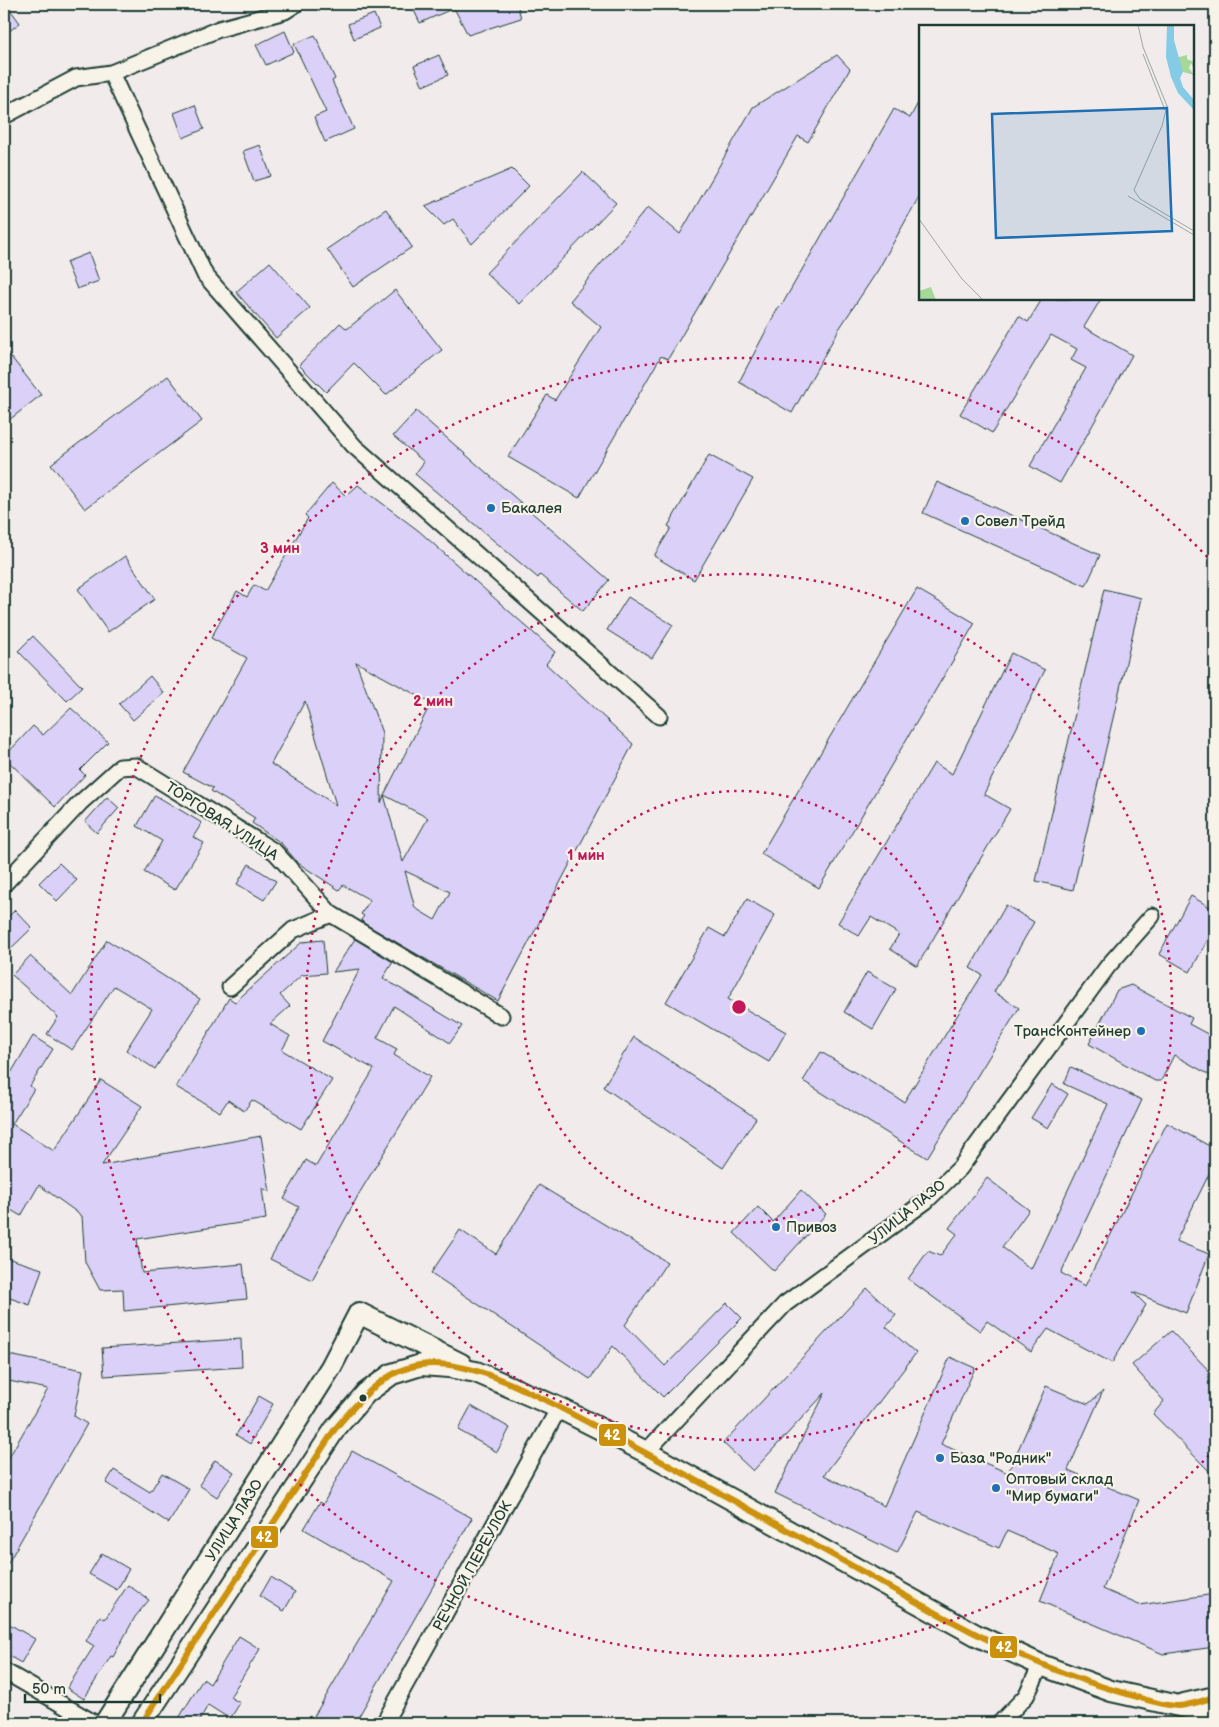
<svg xmlns="http://www.w3.org/2000/svg" width="1219" height="1727" font-family="'Balsamiq Sans',sans-serif">
<rect width="100%" height="100%" fill="#f1eceb"/>
<filter id="ink" filterUnits="userSpaceOnUse"><feTurbulence type="fractalNoise" baseFrequency=".02" numOctaves="2"/><feDisplacementMap in="SourceGraphic" scale="10" xChannelSelector="R" yChannelSelector="G"/><feConvolveMatrix kernelMatrix="1 2 1 2 8 2 1 2 1" color-interpolation-filters="sRGB"/></filter>
<g filter="url(#ink)">
<g fill="#dbd0f8" stroke="#1f3d34" fill-rule="evenodd">
<path d="M4 4H6L20 23 4 35Z"/>
<path d="M411 4H517L521 18 468 35 454 8 420 23Z"/>
<path d="M374 14 380 28 354 39 348 24Z"/>
<path d="M285 31 294 52 266 65 256 45Z"/>
<path d="M315 35 335 79 332 81 354 129 325 142 314 117 326 112 294 44Z"/>
<path d="M439 55 448 75 423 86 414 66Z"/>
<path d="M837 55 850 69 808 142 798 136 668 359 661 356 579 498 508 457 547 395 555 400 601 327 570 301 648 207 680 234 753 107Z"/>
<path d="M920 99V195L878 270 839 329 792 413 739 382 778 308 783 303 894 109 910 118Z"/>
<path d="M195 105 204 129 183 138 174 113Z"/>
<path d="M260 145 271 176 254 181 243 151Z"/>
<path d="M512 169 529 186 472 244 453 219 444 225 425 206Z"/>
<path d="M583 172 616 203 519 304 486 273Z"/>
<path d="M386 209 412 247 353 287 327 249Z"/>
<path d="M89 253 99 281 77 289 66 262Z"/>
<path d="M270 262 310 308 276 338 236 292Z"/>
<path d="M395 290 442 350 386 395 354 363 326 392 299 365 340 323 347 329Z"/>
<path d="M1042 299H1101L1084 327 1132 355 1060 483 1030 466 1086 368 1071 360 1077 349 1051 335 992 433 960 414 1019 316 1028 322Z"/>
<path d="M4 348 41 395 4 424Z"/>
<path d="M168 376 202 421 85 509 51 464Z"/>
<path d="M416 411 609 580 583 611 540 575 538 578 415 474 424 462 393 436Z"/>
<path d="M709 455 753 479 694 580 654 556 671 528 668 526Z"/>
<path d="M937 482 1100 555 1086 586 923 513Z"/>
<path d="M332 483 346 496 358 485 419 531 555 652 546 664 633 744 498 1001 365 924 361 920 364 916 361 914 370 900 343 885 339 890 298 863 281 843 252 823 255 818 211 791 213 788 183 772 247 658 211 638 237 591 247 597 254 585 265 591 308 518 305 515ZM356 662 431 703 384 795 428 818 403 862 384 795 381 803 382 733ZM305 701 336 805 271 764ZM405 871 450 892 435 920 415 908Z"/>
<path d="M125 556 155 599 108 632 78 589Z"/>
<path d="M917 589 975 623 819 888 761 854Z"/>
<path d="M1104 589 1141 598 1073 890 1036 881Z"/>
<path d="M628 597 673 625 652 658 607 630Z"/>
<path d="M33 636 82 687 67 701 18 651Z"/>
<path d="M1011 653 1045 670 984 794 1010 809 917 966 890 949 899 934 871 917 859 936 838 923 934 763 952 774Z"/>
<path d="M150 676 164 693 133 720 119 704Z"/>
<path d="M71 708 108 742 80 770 85 775 55 807 4 757 33 726 43 735Z"/>
<path d="M155 795 202 823 193 837 204 843 175 890 144 872 162 841 137 826Z"/>
<path d="M107 797 119 808 97 833 85 822Z"/>
<path d="M59 863 77 880 57 901 39 883Z"/>
<path d="M249 864 276 881 264 900 237 884Z"/>
<path d="M1191 896 1215 910V927L1190 972 1159 954Z"/>
<path d="M747 899 775 915 728 999 786 1032 769 1062 666 1002 709 928 725 937Z"/>
<path d="M1006 905 1034 922 994 992 1019 1008 927 1158 803 1081 821 1052 904 1102 982 975 970 968Z"/>
<path d="M15 910 32 928 4 955V921Z"/>
<path d="M355 939 393 962 383 978 462 1026 450 1043 394 1006 377 1038 397 1049 394 1055 430 1077 360 1192 312 1280 270 1259 299 1207 284 1199 306 1160 316 1166 374 1069 322 1041 360 969 333 972Z"/>
<path d="M107 940 200 999 155 1069 126 1050 152 1009 114 986 72 1050 47 1034 58 1017 12 975 30 956 72 995Z"/>
<path d="M323 940 326 973 302 975 280 995 290 1006 270 1024 290 1036 282 1050 332 1080 301 1129 252 1100 244 1111 228 1100 220 1112 176 1087 229 998 235 1002 302 942Z"/>
<path d="M867 972 896 989 873 1029 844 1012Z"/>
<path d="M1131 985 1192 1018 1189 1024 1215 1038V1078L1174 1055 1161 1081H1155L1089 1044 1117 990Z"/>
<path d="M33 1036 53 1049 30 1086 34 1089 12 1124 54 1151 101 1080 142 1106 102 1165 261 1136 270 1192 262 1188 266 1219 137 1239 142 1273 243 1264 247 1299 124 1311 123 1289 100 1290 85 1262 82 1216 39 1185 21 1216 4 1206V1069L11 1073Z"/>
<path d="M634 1037 756 1118 723 1168 603 1087Z"/>
<path d="M1071 1067 1142 1100 1061 1273 1085 1286 1167 1123 1215 1149V1162L1176 1241 1209 1254 1186 1313 1133 1292 1146 1305 1112 1363 1048 1329 1031 1352 987 1321 980 1331 908 1279 928 1251 940 1256 957 1234 949 1228 987 1178 1029 1210 1002 1247 1031 1269 1108 1104 1064 1084Z"/>
<path d="M1052 1084 1068 1094 1048 1128 1031 1118Z"/>
<path d="M539 1185 667 1262 625 1325 665 1366 727 1303 742 1318 663 1397 613 1346 590 1379 431 1273 460 1230 496 1254Z"/>
<path d="M801 1190 826 1214 774 1271 734 1233 758 1207 773 1222Z"/>
<path d="M4 1257 42 1269 30 1305 4 1296Z"/>
<path d="M867 1288 896 1315 886 1327 916 1353 824 1475 884 1506 950 1357 975 1368 941 1444 1008 1473 1046 1386 1088 1404 1103 1391 1068 1470 1139 1500 1103 1589 1139 1605 1215 1594V1647L1163 1654 1040 1601 1059 1554 1007 1531 999 1548 918 1512 897 1553 775 1493 825 1393 753 1471 723 1443Z"/>
<path d="M1171 1331 1215 1377V1477L1153 1414 1164 1401 1132 1365Z"/>
<path d="M241 1339 242 1367 104 1376 102 1348Z"/>
<path d="M4 1354 83 1370 74 1416 87 1424 4 1570V1466L48 1389 4 1380Z"/>
<path d="M259 1396 273 1404 250 1444 236 1435Z"/>
<path d="M471 1406 510 1428 497 1452 458 1430Z"/>
<path d="M352 1451 472 1518 355 1723H310L394 1581 304 1529 320 1502 323 1504Z"/>
<path d="M215 1460 234 1472 217 1497 199 1485Z"/>
<path d="M114 1470 150 1492 162 1473 189 1489 169 1523 106 1483Z"/>
<path d="M102 1553 129 1569 117 1590 89 1574Z"/>
<path d="M271 1577 295 1592 284 1611 260 1596Z"/>
<path d="M128 1585 149 1600 135 1617 113 1657 111 1656 84 1699 67 1688 94 1646 86 1641 100 1616 105 1619Z"/>
<path d="M4 1621 35 1639 21 1663 4 1653Z"/>
<path d="M239 1636 260 1649 230 1697 240 1703 230 1719 208 1705 198 1723H176L203 1679 210 1684Z"/>
</g>
<g fill="none" stroke-linecap="round" stroke-linejoin="round">
<g stroke="#1f3d34" stroke-width="19">
<g id="street">
<path d="M111 73 205 275 354 446 659 716"/>
<path d="M4 116 76 78 111 73 219 29 285 11 296 4"/>
<path d="M4 884 80 803 120 767 136 766 275 852 331 914 501 1016"/>
<path d="M230 987 293 930 331 914"/>
<path d="M646 1452 785 1304 926 1201 960 1168 1108 966 1152 916"/>
<path d="M4 1671 94 1723"/>
<path d="M384 1723 559 1408"/>
<path d="M1000 1723 1026 1696 1041 1665"/>
</g>
</g>
<g stroke="#1f3d34" stroke-width="24">
<g id="secondary">
<path d="M1184 1704 1215 1697"/>
<path d="M105 1723 331 1367 359 1313 461 1364"/>
<path d="M142 1723 335 1429 366 1393 392 1374 421 1365 449 1367 476 1372 559 1408 646 1452 976 1635 1041 1665 1111 1691 1215 1714"/>
</g>
</g>
<use href="#street" stroke="#f7f3e8" stroke-width="15"/>
<use href="#secondary" stroke="#f7f3e8" stroke-width="20"/>
<g stroke="#f7f3e8" stroke-width="10">
<path id="bus-1" d="M142 1723 335 1429C357 1403 383 1370 420 1365 474 1357 544 1400 591 1424 677 1469 762 1516 847 1563 936 1613 1025 1666 1124 1693 1141 1698 1159 1705 1177 1706 1190 1706 1203 1700 1215 1697"/>
</g>
<use href="#bus-1" stroke="#cc910a" stroke-width="6"/>
</g>
</g>
<g fill="none" stroke="#c2185b" stroke-width="2.5" stroke-dasharray="2.5 5">
<circle cx="739" cy="1007" r="216"/>
<circle cx="739" cy="1007" r="433"/>
<path d="M1214 1450A649 649 0 1 1 1214 564"/>
</g>
<g fill="#1f6fb2" stroke="#f7f3e8" stroke-width="2">
<circle cx="491" cy="508" r="5"/>
<circle cx="965" cy="521" r="5"/>
<circle cx="1141" cy="1031" r="5"/>
<circle cx="776" cy="1227" r="5"/>
<circle cx="940" cy="1458" r="5"/>
<circle cx="996" cy="1488" r="5"/>
</g>
<circle fill="#1f3d34" stroke="#f7f3e8" stroke-width="2" cx="363" cy="1398" r="4.5"/>
<g text-anchor="middle" stroke-width="4.5" stroke-linejoin="round" paint-order="stroke">
<g font-size="15" fill="#1f3d34" stroke="#f7f3e8" text-anchor="start">
<text x="501" y="513">Бакалея</text>
<text x="975" y="526">Совел Трейд</text>
<text x="1131" y="1036" text-anchor="end">ТрансКонтейнер</text>
<text x="786" y="1232">Привоз</text>
<text x="950" y="1463">База "Родник"</text>
<text x="1006" y="1484">Оптовый склад<tspan x="1006" dy="17">"Мир бумаги"</tspan></text>
</g>
<g font-size="15" fill="#1f3d34" stroke="#f7f3e8">
<text transform="translate(222 821) rotate(33)" y="5">ТОРГОВАЯ УЛИЦА</text>
<text transform="translate(907 1212) rotate(-39)" y="5">УЛИЦА ЛАЗО</text>
<text transform="translate(234 1520) rotate(-58)" y="5">УЛИЦА ЛАЗО</text>
<text transform="translate(472 1566) rotate(-61)" y="5">РЕЧНОЙ ПЕРЕУЛОК</text>
</g>
</g>
<g transform="translate(919 25)">
<rect width="275" height="275" fill="#f1eceb"/>
<path d="M268 30V34L275 37V44L272 38 270 43 275 50 264 47 260 39V32ZM12 262 17 275H0V266Z" fill="#a6d899"/>
<path d="M248 0H255V15L264 47 261 53 264 62 275 75V85L259 68 252 52 247 32Z" fill="#85cbe6"/>
<path fill="none" stroke="#9da6a2" stroke-width="1" d="M219 0 224 22 248 81 243 101 215 165 221 174 275 206M224 29 246 85M209 171 275 210M0 194 43 254 64 275"/>
<path fill="#1f6fb2" fill-opacity="0.15" stroke="#1f6fb2" stroke-width="2.5" d="M248 83 253 206 77 213 73 89Z"/>
<rect width="275" height="275" fill="none" stroke="#1f3d34" stroke-width="2.5"/>
</g>
<circle cx="739" cy="1007" r="8" fill="#c2185b" stroke="#f7f3e8" stroke-width="2.5"/>
<g font-size="15" text-anchor="middle" font-weight="bold" fill="#c2185b" stroke="#f7f3e8" stroke-width="4.5" stroke-linejoin="round" paint-order="stroke">
<text x="280" y="553">3 мин</text>
<text x="433" y="706">2 мин</text>
<text x="586" y="860">1 мин</text>
</g>
<g stroke="#f7f3e8" stroke-width="2">
<rect x="598" y="1423" width="29" height="24" rx="5" fill="#cc910a"/>
<rect x="250" y="1525" width="29" height="24" rx="5" fill="#cc910a"/>
<rect x="989" y="1635" width="29" height="24" rx="5" fill="#cc910a"/>
</g>
<g font-size="14" text-anchor="middle" font-weight="bold" fill="#fff">
<text x="612" y="1440">42</text>
<text x="264" y="1542">42</text>
<text x="1004" y="1652">42</text>
</g>
<rect width="1219" height="1727" fill="none" stroke="#f7f3e8" stroke-width="20"/>
<rect x="10" y="10" width="1199" height="1707" fill="none" stroke="#1f3d34" stroke-width="2" filter="url(#ink)"/>
<path d="M25 1694v8h135v-8" fill="none" stroke="#1f3d34" stroke-width="2.5"/>
<text x="32" y="1694" font-size="15" fill="#1f3d34" stroke="#f7f3e8" stroke-width="4" paint-order="stroke">50 m</text>
</svg>
